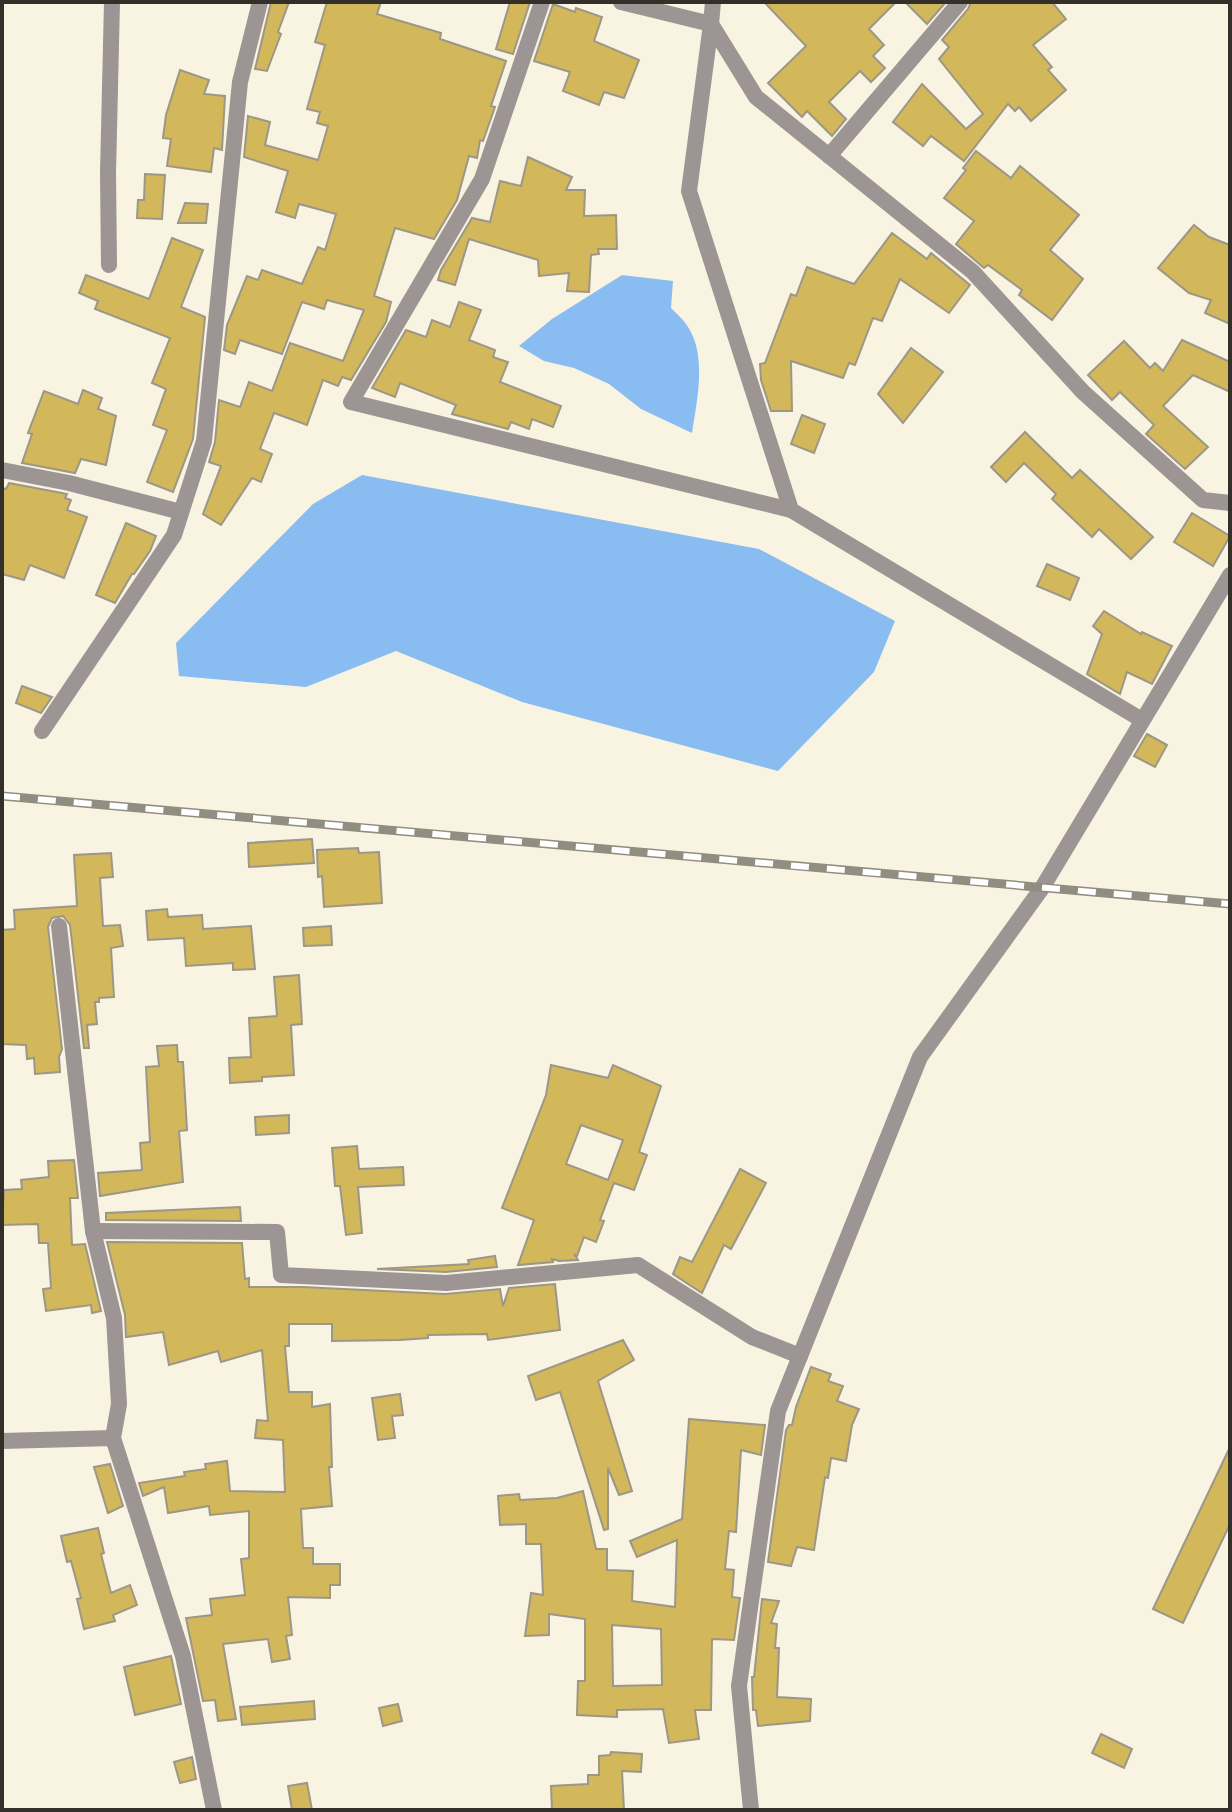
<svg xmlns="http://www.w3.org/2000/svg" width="1232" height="1812" font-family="Barlow,sans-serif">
<rect width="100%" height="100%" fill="#f9f3e1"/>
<g fill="#89bdf1">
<path d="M622 275 673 281 671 308C677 314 684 320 688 327 707 356 697 401 692 433L641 409 609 384 574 368 544 361 519 346 552 319Z"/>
<path d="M362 475 759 549 895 621 874 672 778 771 522 702 396 651 306 687 179 676 176 643 313 504Z"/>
</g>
<g fill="#d3b75b" stroke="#9c9786" stroke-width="2" fill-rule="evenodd">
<path d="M271 2H289L278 32 281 34 267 71 255 69Z"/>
<path d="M327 2H381L377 14 441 33 440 39 506 61 491 106 495 107 483 141 480 140 477 158 469 156 457 200 434 239 395 228 374 296 391 302 386 322 351 380 342 377 338 386 323 380 307 425 274 413 260 449 272 454 261 482 252 478 221 525 203 514 221 466 209 462 215 442 219 400 240 407 249 382 272 391 290 343 343 361 364 310 327 300 324 309 302 302 282 354 240 340 235 354 224 350 227 325 247 276 258 280 262 270 302 284 318 247 325 250 336 214 299 204 295 218 276 212 288 171 244 157 248 116 270 122 265 145 318 160 328 126 317 123 320 112 307 109 325 45 315 42Z"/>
<path d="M510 2H530L513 54 496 49Z"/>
<path d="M764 2H896L869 29 884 45 873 56 885 68 871 82 860 71 829 102 846 119 832 136 807 111 802 117 768 83 806 46Z"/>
<path d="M905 2H946L927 24Z"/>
<path d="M971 2H1052L1066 19 1033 45 1052 67 1048 70 1066 90 1031 121 1019 107 1015 111 1008 104 964 161 931 136 923 146 893 122 922 84 966 129 983 114 939 59 949 47 942 40 968 9Z"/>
<path d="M553 4 575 12 576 8 602 17 594 41 639 60 624 98 604 92 599 105 563 91 570 72 534 61Z"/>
<path d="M180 70 209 80 204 94 225 96 222 150 214 148 211 172 167 166 171 139 163 138 166 115Z"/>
<path d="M976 151 1011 178 1020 166 1079 215 1050 250 1083 279 1052 320 1019 295 1022 290 988 265 984 268 956 244 974 221 944 198 966 170 963 168Z"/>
<path d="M528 157 572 177 566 190H585L584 216 616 215 617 249H598L599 254 591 255 589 292 567 291 569 273 539 276 538 260 469 239 455 285 438 280 441 270 472 218 490 222 500 181 521 186Z"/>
<path d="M145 174 165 175 162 219 137 218 138 200H144Z"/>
<path d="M185 203 208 204 206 223H178Z"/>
<path d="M1194 225 1209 237 1230 245V324L1205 313 1211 300 1189 293 1158 268Z"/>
<path d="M892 233 927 259 931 253 970 285 949 313 900 279 882 321 873 318 855 365 849 363 843 378 791 361 792 411H771L761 380 760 364 765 363 791 294 796 296 807 267 854 284Z"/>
<path d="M172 238 203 250 181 307 205 317 193 439 173 492 147 482 167 430 153 425 166 389 152 383 170 338 95 309 98 301 79 293 86 275 149 299Z"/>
<path d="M459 302 481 310 469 340 495 350 493 357 508 362 500 382 561 406 553 427 532 419 529 429 511 422 508 429 452 414 456 405 400 383 395 397 372 388 406 330 426 337 432 320 450 327Z"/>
<path d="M1182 340 1230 362V392L1193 375 1163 406 1208 447 1185 469 1146 434 1154 425 1120 392 1112 400 1088 375 1124 341 1150 368 1155 363 1163 371Z"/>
<path d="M911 348 943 372 903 423 878 394Z"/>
<path d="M83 390 102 398 98 409 116 416 106 465 81 459 75 473 22 463 32 434 28 433 44 391 78 404Z"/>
<path d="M802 415 825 424 814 453 791 444Z"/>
<path d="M1025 432 1072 478 1080 470 1153 537 1131 559 1099 529 1092 537 1052 499 1056 494 1024 463 1006 482 991 467Z"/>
<path d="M9 483 67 494 65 498 71 500 67 510 87 517 64 578 30 565 24 580 2 574V488L6 489Z"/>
<path d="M1192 513 1230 536 1213 566 1174 542Z"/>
<path d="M126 523 156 536 150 551 134 574H132L115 603 96 595Z"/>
<path d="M1047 564 1079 578 1070 600 1037 586Z"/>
<path d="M1104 611 1141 634 1142 632 1172 646 1152 684 1127 672 1120 694 1087 674 1102 634 1093 626Z"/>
<path d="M22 686 52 697 41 713 16 703Z"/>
<path d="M1147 734 1167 745 1155 767 1134 756Z"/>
<path d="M312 839 314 863 249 867 248 843Z"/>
<path d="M358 848 359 853 379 852 382 903 324 907 322 876 318 877 317 850Z"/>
<path d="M111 853 113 877 100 878 103 926 120 925 123 946 111 948 114 997 99 998V1002H95L97 1024 87 1025 89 1048H84L70 925 63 916 52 918 48 927 62 1049 59 1057 60 1072 35 1074 34 1058 27 1059 26 1045 2 1044V930L15 929 14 910 77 906 74 855Z"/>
<path d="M167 909 168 917 202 915 203 929 251 926 255 969 233 970V963L186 966 184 938 148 940 146 911Z"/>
<path d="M331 926 332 945 304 946 303 928Z"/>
<path d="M299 975 302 1024 291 1025 294 1075 262 1077V1081L230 1083 229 1058 251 1057 249 1018 277 1016 274 977Z"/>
<path d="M177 1045 178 1062H183L187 1130 179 1131 183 1182 100 1196 98 1173 142 1170 140 1143 150 1142 146 1067 159 1066 157 1046Z"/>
<path d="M551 1065 608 1078 613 1065 661 1086 639 1152 647 1155 634 1190 614 1183 600 1220 604 1221 596 1242 584 1237 577 1256 574 1254 578 1260 559 1261 552 1259 553 1262 518 1265 534 1220 502 1208 546 1095ZM581 1125 623 1140 608 1180 566 1164Z"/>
<path d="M289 1115V1133L256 1135 255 1117Z"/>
<path d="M357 1146 359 1169 403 1167 404 1185 358 1187 362 1233 346 1235 340 1186H335L332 1148Z"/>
<path d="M74 1160 78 1198H70L72 1245 85 1244 101 1311 92 1313 91 1305 46 1311 43 1289 51 1288 48 1243H39L38 1224 2 1225 4 1190 22 1189 21 1180 49 1177 48 1161Z"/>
<path d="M740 1169 766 1183 731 1249 724 1245 702 1293 673 1274 680 1257 692 1262Z"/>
<path d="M240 1207 241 1221 106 1220V1213Z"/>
<path d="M107 1242 242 1243 245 1279 249 1278V1287H303L445 1294 500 1289 503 1306 509 1288 555 1284 560 1330 488 1340 487 1334 428 1335V1338L400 1340 332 1341V1324H289V1346H285L289 1392H312V1407L330 1404 332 1467H329L332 1506 301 1509 303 1548H313V1564H340V1585H330V1598L288 1597 292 1635 286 1636 290 1659 272 1662 268 1639 223 1644 236 1719 218 1721 215 1700 203 1701 186 1618 212 1615 210 1599 245 1595 241 1559 249 1558V1511L210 1515 209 1506 168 1513 164 1487 143 1496 139 1483 185 1476 184 1472 206 1469 205 1464 227 1461 230 1491 285 1492 283 1440 255 1438 257 1420 268 1421 262 1350 221 1362 218 1351 169 1365 163 1332 126 1337 125 1315Z"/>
<path d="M495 1256 497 1267 446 1272 377 1269 469 1264 468 1260Z"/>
<path d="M623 1340 634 1360 598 1381 632 1491 619 1495 608 1468V1529L604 1530 560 1392 536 1400 528 1376Z"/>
<path d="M811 1367 831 1374 828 1381 843 1386 837 1401 859 1409 852 1425 846 1461 831 1458 828 1478 825 1477 814 1550 797 1547 791 1566 768 1562 786 1430 789 1425H792L796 1407Z"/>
<path d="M400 1394 403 1415 392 1416 395 1438 378 1440 372 1398Z"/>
<path d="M689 1419 765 1425 761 1455 741 1450 736 1532 729 1531 725 1569 734 1570 732 1597 740 1598 734 1640 712 1639 711 1710H695L699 1739 669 1743 663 1709 617 1710V1717L577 1715 578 1681H585V1619L549 1614V1635L525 1636 531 1593 543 1595 541 1544H526V1524L500 1525 498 1496 519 1494 520 1500 557 1498 583 1491 596 1549H607V1570L633 1571 632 1601 675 1607 677 1540 637 1557 630 1541 682 1519ZM612 1625 661 1629 662 1685 613 1686Z"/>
<path d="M1230 1447V1524L1183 1623 1153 1609Z"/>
<path d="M110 1464 123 1506 108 1513 94 1467Z"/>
<path d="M98 1528 104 1553 101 1554 111 1593 130 1585 137 1605 113 1615 115 1621 84 1629 77 1599 81 1598 71 1561 67 1562 61 1536Z"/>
<path d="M762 1599 779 1601 771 1623 777 1624 775 1648H779L777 1697 811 1699 810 1721 758 1726 756 1710H753L752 1677H754Z"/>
<path d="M171 1656 181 1704 135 1715 124 1667Z"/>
<path d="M314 1701 315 1719 242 1725 240 1707Z"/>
<path d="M398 1704 402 1721 383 1726 379 1708Z"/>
<path d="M1101 1734 1132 1749 1124 1768 1092 1753Z"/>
<path d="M611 1752 642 1754 641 1772 622 1771 624 1810H552L551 1786 588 1784V1775H599V1756L610 1755Z"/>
<path d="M192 1757 196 1779 180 1783 174 1762Z"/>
<path d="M307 1783 312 1810H292L288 1786Z"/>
</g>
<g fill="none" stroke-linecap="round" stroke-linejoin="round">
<g stroke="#9d9494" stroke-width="16">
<path d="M542 2 482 179 351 402 791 510"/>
<path d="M621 2 711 24 713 2"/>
<path d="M829 156 960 2"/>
<path d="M109 265 108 173 112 2"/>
<path d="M2 470 69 483 181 512"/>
<path d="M1142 720 791 510 689 191 711 24 756 97 973 272 1083 392 1203 500 1230 503"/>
<path d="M42 731 174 535 204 441 240 82 260 2"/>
<path d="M59 926 93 1231 114 1318 119 1404 113 1438 183 1656 214 1810"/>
<path d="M93 1231 277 1232 281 1275 446 1283 638 1265 752 1337 800 1356"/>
<path d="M2 1441 113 1438"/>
<path d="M751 1810 739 1686 778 1411 786 1391 920 1057 1042 888 1230 575"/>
</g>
<g stroke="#918e81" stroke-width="9">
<path id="rail" d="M2 796 1230 904"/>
</g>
<use href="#rail" stroke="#fff" stroke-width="6" stroke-dasharray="18" stroke-linecap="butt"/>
</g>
<rect width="1232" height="1812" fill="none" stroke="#323029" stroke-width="8"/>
</svg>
